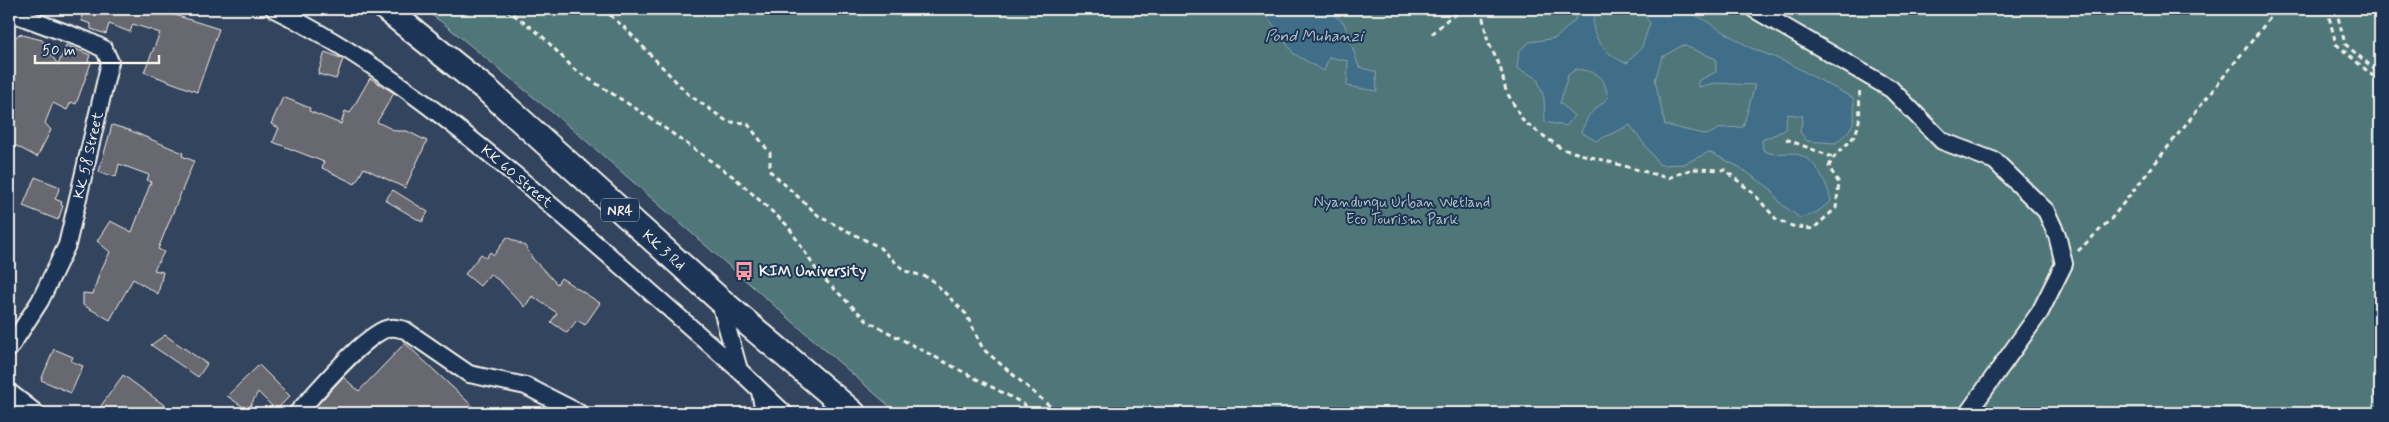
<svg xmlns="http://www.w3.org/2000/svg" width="2389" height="422" font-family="Mynerve,sans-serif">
<rect width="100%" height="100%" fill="#33445e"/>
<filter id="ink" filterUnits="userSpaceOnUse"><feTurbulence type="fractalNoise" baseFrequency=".02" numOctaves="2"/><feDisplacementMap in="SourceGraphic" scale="10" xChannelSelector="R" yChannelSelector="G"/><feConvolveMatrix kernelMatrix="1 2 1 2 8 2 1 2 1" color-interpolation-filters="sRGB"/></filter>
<g filter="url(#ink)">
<path fill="#4f777a" stroke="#a2b4b1" d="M423 9H2380V413H897L576 132 443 23Z"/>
<g fill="#416d87" stroke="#89a2ae" fill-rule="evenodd">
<path d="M1235 9H1327L1344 23 1359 67 1376 72 1377 91 1347 86 1348 61 1329 57 1324 71 1294 54 1263 10 1237 11Z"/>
<path d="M1578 9H1596C1595 14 1593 20 1593 25 1594 42 1612 59 1627 63L1642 47 1650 23 1639 9H1686L1749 47 1788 63 1853 98C1856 123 1855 126 1836 143L1807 141 1800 132 1803 116 1787 114 1785 130 1762 140 1763 150C1773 156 1779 153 1790 153 1815 155 1826 180 1831 201L1817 212 1800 218 1780 203 1771 189 1739 167 1709 152 1684 164 1660 165 1630 125 1596 141 1581 132 1589 115 1608 98C1604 75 1599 72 1576 69L1568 75 1560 103 1574 116 1566 126 1545 122 1544 98 1537 78 1517 68 1519 51 1530 42 1556 38 1575 20ZM1683 45 1716 59V72L1698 81V87L1716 83 1755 85 1743 127 1721 128 1707 135 1665 125 1655 80 1662 57Z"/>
</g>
<g fill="#676770" stroke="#f4f1e8">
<path d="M81 9H156L219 29 197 92 144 72 160 33 133 24 130 32 109 24 106 34 91 29V24L82 21Z"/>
<path d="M19 34 42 40 58 65 66 45 90 55 88 61 91 63 76 104 71 102 67 110 53 103 45 123 51 130 37 157 9 142V45Z"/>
<path d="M325 52 343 59 336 79 318 74Z"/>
<path d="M370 78 394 93 377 122 396 131H407L427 141 405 188 364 168 355 184 322 168 324 162 273 142 279 128 271 124 283 97 310 108 309 111 341 124 345 111 350 113Z"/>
<path d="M112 125 129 130 183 153 182 156 194 161 158 249 164 252 154 270 163 272 158 294 133 279 110 320 83 305V293L93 294 99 274 110 252 97 241 110 221 132 232 151 182 147 180 149 175 119 164 116 177 99 172Z"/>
<path d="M35 177 60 187 55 199 62 202 61 205 63 206 58 220 23 206Z"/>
<path d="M393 190 428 212 422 222 385 200Z"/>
<path d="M507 237 525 246 533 259 557 284 561 278 600 303 585 325 577 320 567 333 551 322 557 313 532 296 525 307 501 282 490 274 480 286 465 274 481 254 486 258 490 252 494 255Z"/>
<path d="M165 335 207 364 198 377 151 345Z"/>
<path d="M405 343 480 413H310L343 377 359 391Z"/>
<path d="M54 349 73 357 71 361 83 366 71 393 41 380Z"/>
<path d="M259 365 290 396 276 410 258 392 248 410 227 396Z"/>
<path d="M123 375 175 413H96Z"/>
</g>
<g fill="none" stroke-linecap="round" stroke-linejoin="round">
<g stroke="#f4f1e8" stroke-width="20">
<g id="minor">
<path d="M274 9C364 53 443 115 520 179 594 241 666 306 739 370"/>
<path d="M1754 9 1891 89 1942 141 1995 161 2046 211 2057 235 2064 264 2040 312 1968 413"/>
<path d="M9 12 88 41 104 49 110 62 67 245 40 301 9 349"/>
<path d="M719 299 739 370 784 413"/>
<path d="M760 391 764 413"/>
<path d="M9 392 36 413"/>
<path d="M297 413C315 394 367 331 390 328 395 327 400 329 405 330L469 374 526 386 579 413"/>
</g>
</g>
<g stroke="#f4f1e8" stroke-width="28">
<path id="highway" d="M386 9 487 90 719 299 853 413"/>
</g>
<g stroke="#f4f1e8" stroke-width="3" stroke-dasharray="5 4" stroke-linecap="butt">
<path d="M506 9 541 35 575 70 649 117 735 178 788 226 819 274 867 321 1024 404 1032 413"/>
<path d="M603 9 626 29 688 94 728 122 747 123 770 153V171L820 217 879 247 905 271 930 278 966 314 983 349 1058 413"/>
<path d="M1481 9 1488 42 1500 66 1506 91 1524 122 1562 149 1668 178 1692 169 1725 170 1754 194 1776 219 1792 226 1813 229 1836 208 1839 183 1829 167C1834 152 1846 148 1854 136 1863 121 1858 104 1860 88"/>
<path d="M2327 9 2336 44 2380 82"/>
<path d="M2336 9 2345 44 2380 74"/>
<path d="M1432 34 1448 19 1466 9"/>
<path d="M1786 139 1832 157"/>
<path d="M2078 251 2111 219 2277 9"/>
</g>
<use href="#minor" stroke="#1d3557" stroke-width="16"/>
<use href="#highway" stroke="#1d3557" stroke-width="24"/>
</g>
</g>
<defs>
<g id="bus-bare" transform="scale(1.5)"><path d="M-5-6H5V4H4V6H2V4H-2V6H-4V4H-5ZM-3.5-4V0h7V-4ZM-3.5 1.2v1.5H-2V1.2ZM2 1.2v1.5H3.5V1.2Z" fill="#ff9aa2" stroke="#1d3557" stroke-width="2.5" paint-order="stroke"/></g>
</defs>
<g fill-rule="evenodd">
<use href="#bus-bare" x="744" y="271"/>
</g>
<g text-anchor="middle" stroke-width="4" stroke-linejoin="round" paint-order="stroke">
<rect fill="#1d3557" stroke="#b4b9bc" stroke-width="1" x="601" y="198.5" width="38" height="23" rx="4"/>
<g font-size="14" font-weight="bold" fill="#f4f1e8">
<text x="620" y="215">NR4</text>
</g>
<g font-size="15" fill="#f4f1e8" stroke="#1d3557">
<text transform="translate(88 155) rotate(-77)" y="5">KK 58 Street</text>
<text transform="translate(517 176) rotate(40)" y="5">KK 60 Street</text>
<text transform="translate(664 250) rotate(42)" y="5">KK 3 Rd</text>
</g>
<g font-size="15" fill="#b2c0bc" stroke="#1d3557">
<text x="1402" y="207">Nyandungu Urban Wetland<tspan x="1402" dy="17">Eco Tourism Park</tspan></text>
</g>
<g font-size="15" font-weight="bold" fill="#f4f1e8" stroke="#1d3557" text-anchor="start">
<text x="759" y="276">KIM University</text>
</g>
<g font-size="16" font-style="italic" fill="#b5c3c6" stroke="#1d3557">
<text x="1314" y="41">Pond Muhanzi</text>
</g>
</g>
<rect width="2389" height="422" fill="none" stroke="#1d3557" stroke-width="30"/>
<rect x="15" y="15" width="2359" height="392" fill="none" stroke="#f4f1e8" stroke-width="2" filter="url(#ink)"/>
<path d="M35 55v8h124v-8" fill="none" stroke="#f4f1e8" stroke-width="2.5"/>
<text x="42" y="55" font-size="15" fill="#f4f1e8" stroke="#1d3557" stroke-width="4" paint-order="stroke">50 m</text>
</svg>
